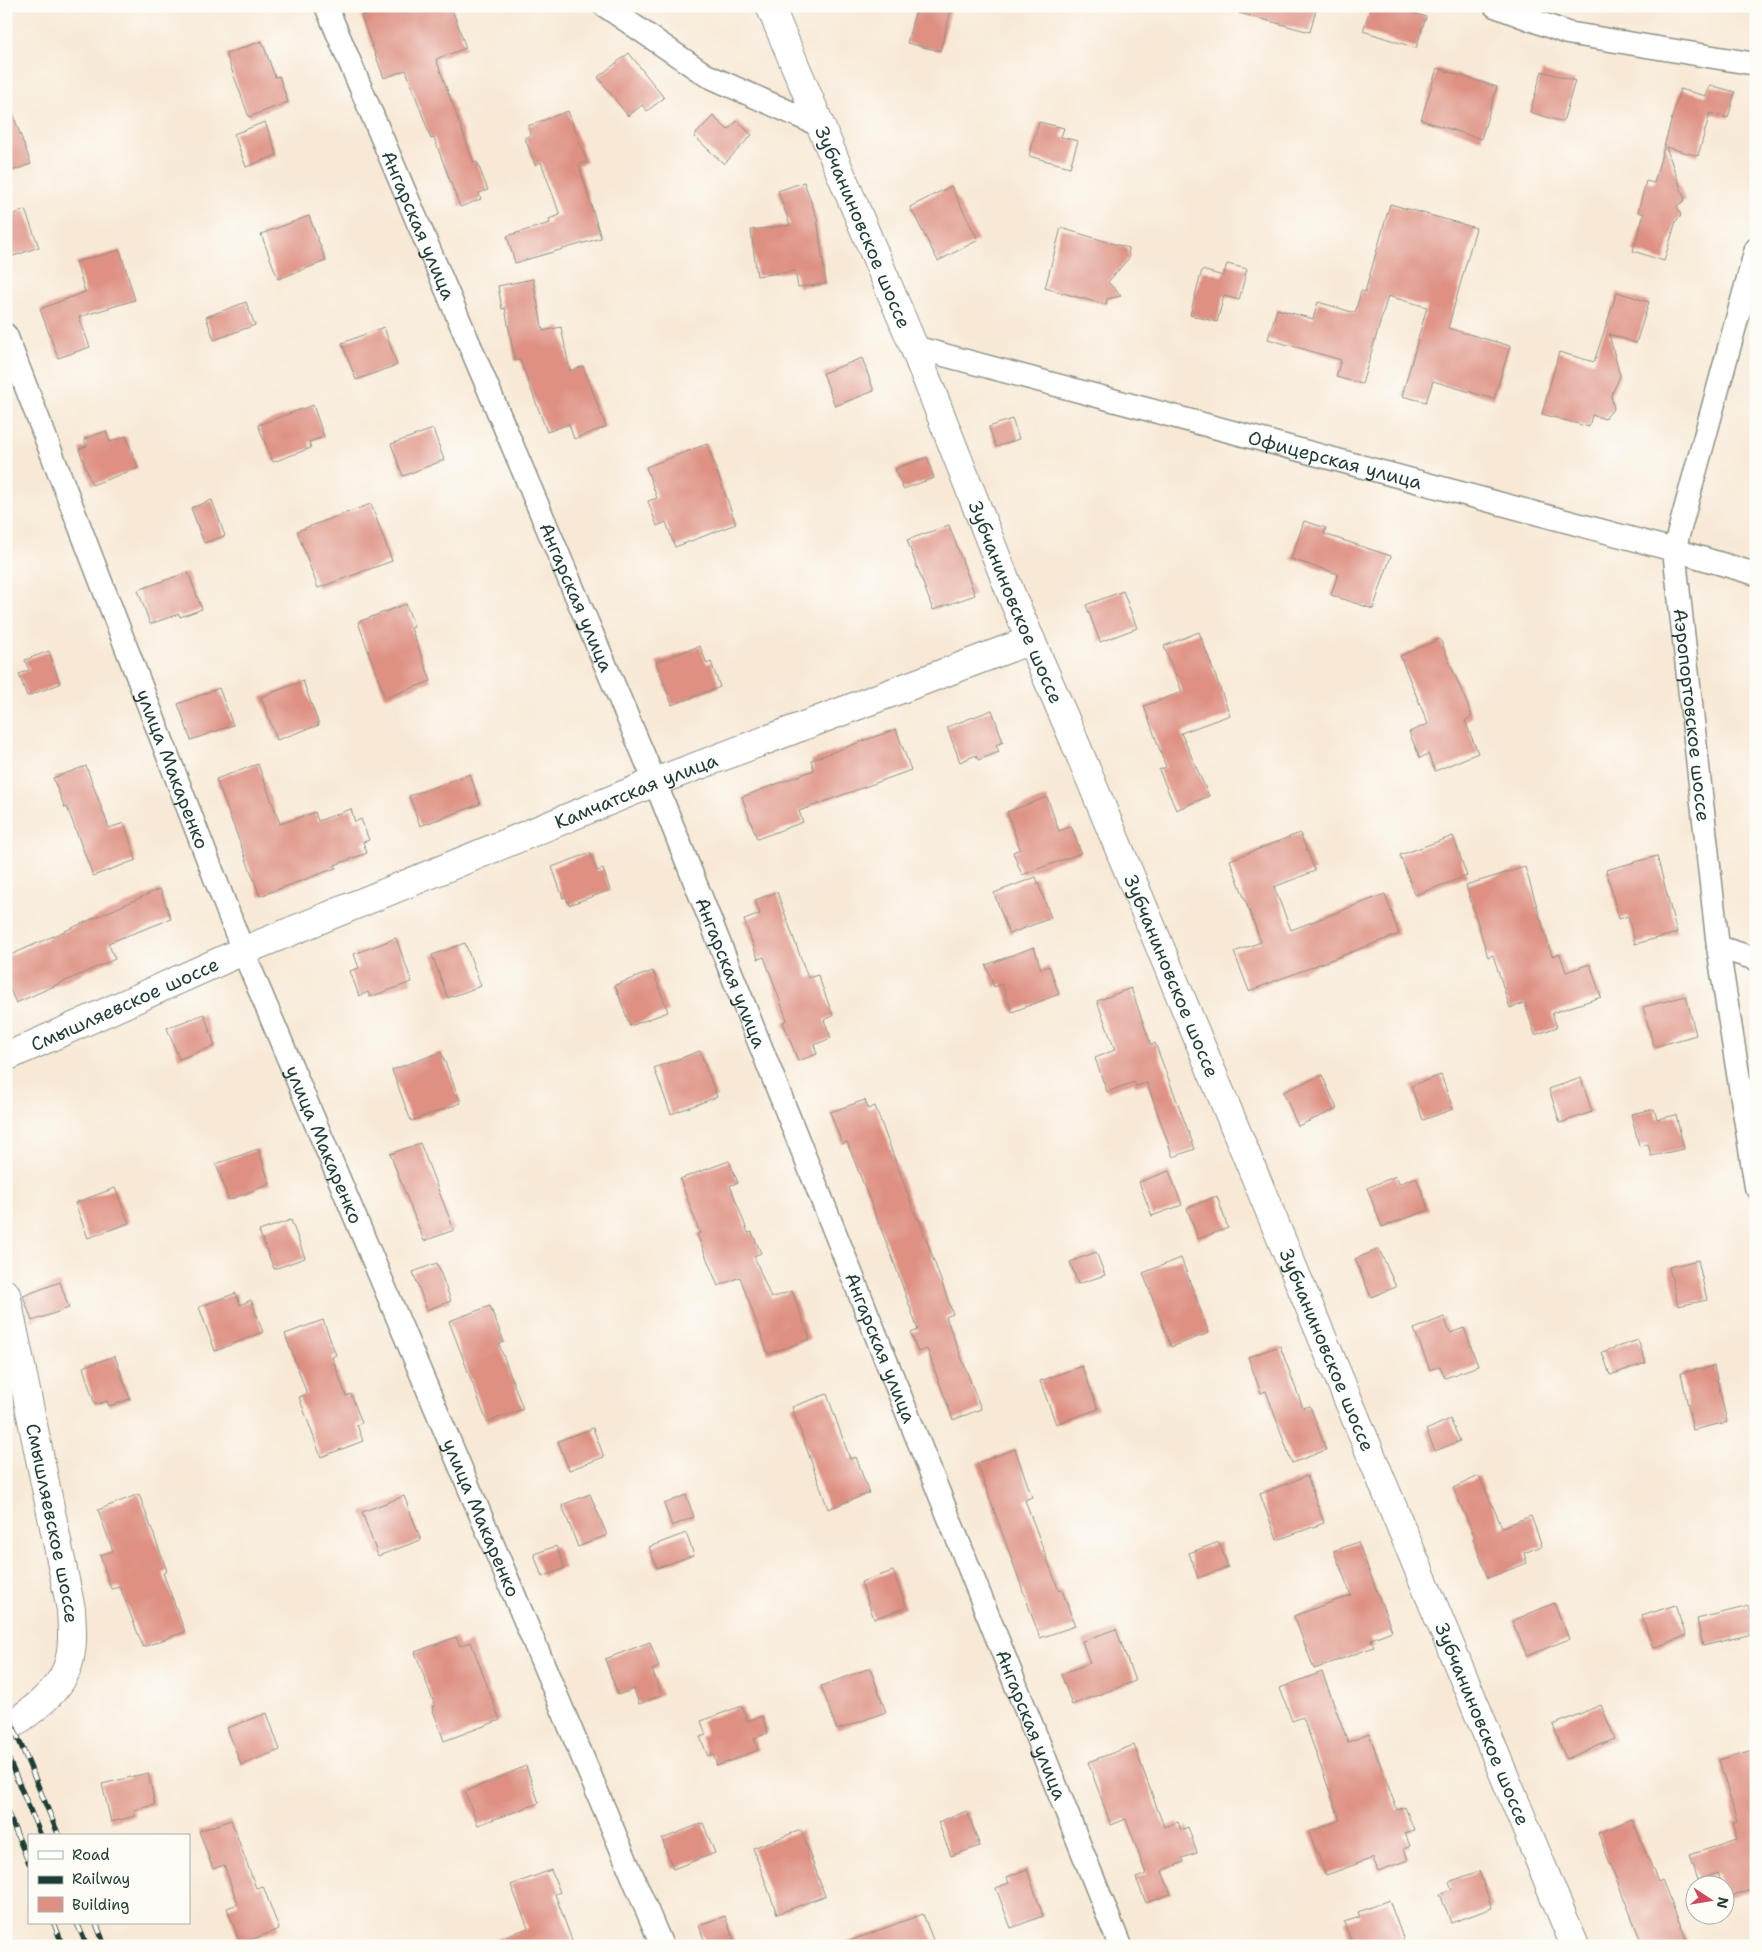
<svg xmlns="http://www.w3.org/2000/svg" width="1762" height="1952" font-family="'Shantell Sans',sans-serif">
<rect width="100%" height="100%" fill="#fdfcf7"/>
<filter id="ink" filterUnits="userSpaceOnUse"><feTurbulence type="fractalNoise" baseFrequency=".02" numOctaves="2"/><feDisplacementMap in="SourceGraphic" scale="10" xChannelSelector="R" yChannelSelector="G"/><feConvolveMatrix kernelMatrix="1 2 1 2 8 2 1 2 1" color-interpolation-filters="sRGB"/></filter>
<filter id="wash" filterUnits="userSpaceOnUse"><feTurbulence type="fractalNoise" baseFrequency=".0096" numOctaves="4" result="noise"/><feDisplacementMap in="SourceGraphic" scale="20" xChannelSelector="R" yChannelSelector="G"/><feGaussianBlur stdDeviation="1.12" result="paint"/><feColorMatrix in="noise" values="0 0 0 0 0 0 0 0 0 0 0 0 0 0 0 0 0 1.4 0 .05"/><feComposite in="paint" operator="in"/></filter>
<g filter="url(#wash)">
<rect width="100%" height="100%" fill="#f8e9d6"/>
<g id="blocks">
<g fill="#de9082">
<path d="M389 6H451L466 48 436 59 474 163 477 162 488 190 479 193 481 199 460 207 434 138 431 139 406 70 384 78 361 16Z"/>
<path d="M917 6H938L951 10 940 51 907 43Z"/>
<path d="M1240 6H1317L1310 32 1239 13Z"/>
<path d="M1371 6H1392L1426 17 1416 48 1363 31Z"/>
<path d="M262 41 275 77 279 76 288 102 249 117 226 54Z"/>
<path d="M629 53 664 98 647 111 642 105 628 116 598 77Z"/>
<path d="M1437 68 1497 87 1481 139 1421 120Z"/>
<path d="M1542 71 1575 81 1563 122 1530 112Z"/>
<path d="M1710 85 1735 92 1728 118 1710 113 1698 156 1666 147 1685 200 1677 206 1681 216 1676 221 1664 261 1633 251 1644 214 1638 212 1646 181 1654 183 1680 89 1706 96Z"/>
<path d="M9 103 31 164 6 173V104Z"/>
<path d="M568 111 587 162 579 165 601 238 515 263 507 236 550 223 549 219 560 215 541 162 535 165 525 138 531 135 528 126Z"/>
<path d="M713 116 728 130 737 121 752 135 724 164 694 136Z"/>
<path d="M265 122 277 155 246 167 234 134Z"/>
<path d="M1039 122 1064 128 1061 137 1078 141 1070 167 1029 156Z"/>
<path d="M804 182 817 218 826 284 798 287 795 271 757 276 751 230 790 225 778 191Z"/>
<path d="M951 186 978 240 938 261 910 207Z"/>
<path d="M1390 204 1476 228 1448 328 1510 346 1494 399 1433 381 1426 402 1402 396 1427 307 1388 296 1362 384 1336 377 1341 360 1268 339 1277 309 1313 319 1318 302 1355 313 1361 291 1365 292Z"/>
<path d="M25 210 39 247 11 257 6 244V217Z"/>
<path d="M309 216 326 261 278 279 261 234Z"/>
<path d="M1061 228 1128 248 1129 258 1108 282 1121 296 1107 299 1106 305 1045 288Z"/>
<path d="M120 250 135 300 79 317 90 347 58 358 40 309 85 292 76 262Z"/>
<path d="M1227 264 1247 269 1239 300 1224 296 1217 322 1190 315 1202 270 1223 276Z"/>
<path d="M533 279 543 331 561 327 570 371 583 366 606 427 574 439 569 424 547 432 520 360 515 361 505 308 502 309 498 286Z"/>
<path d="M1617 292 1649 302 1636 343 1609 334 1620 376 1611 396 1614 408 1605 419 1592 415 1589 427 1542 414 1559 352 1594 362Z"/>
<path d="M246 302 255 325 214 340 206 317Z"/>
<path d="M384 327 397 365 356 380 342 343Z"/>
<path d="M862 358 874 391 835 406 823 373Z"/>
<path d="M313 405 324 437 309 442 311 448 273 462 258 425Z"/>
<path d="M1012 419 1019 439 996 447 989 427Z"/>
<path d="M433 429 444 460 403 476 391 444Z"/>
<path d="M106 431 110 442 126 436 138 468 92 485 79 449 87 446 84 439Z"/>
<path d="M707 444 736 524 675 547 666 522 657 526 648 501 657 498 646 467Z"/>
<path d="M927 457 934 478 903 489 895 469Z"/>
<path d="M212 500 225 536 204 543 191 508Z"/>
<path d="M371 504 392 561 318 588 297 531Z"/>
<path d="M1304 521 1326 528 1324 534 1391 556 1373 609 1331 595 1338 574 1291 559Z"/>
<path d="M949 525 975 595 933 610 907 540Z"/>
<path d="M188 572 202 609 180 617 179 614 150 624 138 590Z"/>
<path d="M1123 591 1137 628 1100 642 1086 605Z"/>
<path d="M406 604 414 627 411 628 431 681 385 698 358 622Z"/>
<path d="M1199 632 1230 715 1181 733 1209 796 1176 810 1159 770 1166 767 1144 706 1182 692 1164 646Z"/>
<path d="M1440 639 1472 716 1465 721 1478 753 1435 771 1428 754 1420 758 1409 732 1428 724 1400 656Z"/>
<path d="M700 646 707 664 711 662 720 687 672 705 656 662Z"/>
<path d="M49 651 60 684 27 696 19 674 29 670 25 660Z"/>
<path d="M303 681 319 725 277 740 261 697Z"/>
<path d="M219 688 233 725 191 740 178 704Z"/>
<path d="M992 710 1003 742 996 745 999 752 978 760 976 755 960 762 947 727Z"/>
<path d="M896 729 911 770 799 811 803 822 757 839 742 797 814 770 811 760Z"/>
<path d="M258 764 280 824 315 812 318 821 351 809 355 822 361 819 369 840 363 842 367 853 335 865 336 868 260 896 216 779Z"/>
<path d="M86 766 109 828 124 823 136 860 93 876 67 807 65 808 53 778Z"/>
<path d="M470 774 480 804 420 826 409 796Z"/>
<path d="M1047 797 1059 831 1071 826 1081 853 1022 875 1013 852 1020 849 1007 812Z"/>
<path d="M1300 833 1315 871 1274 887 1291 930 1385 894 1399 934 1249 991 1234 952 1261 942 1230 860Z"/>
<path d="M1453 836 1467 876 1415 895 1400 855Z"/>
<path d="M590 853 597 871 603 869 610 890 569 905 566 897 563 898 552 867Z"/>
<path d="M1657 856 1677 933 1635 944 1628 916 1619 919 1606 870Z"/>
<path d="M1525 867 1552 956 1560 954 1566 972 1590 964 1601 997 1552 1013 1557 1027 1535 1035 1525 1003 1510 1008 1493 955 1488 957 1466 885Z"/>
<path d="M1036 877 1051 918 1009 934 994 893Z"/>
<path d="M160 889 171 919 108 943 115 959 16 1003 6 980V957Z"/>
<path d="M777 892 808 978 818 975 833 1016 824 1020 831 1038 814 1045 817 1054 798 1061 783 1022 787 1020 764 957 758 959 744 920 760 914 755 900Z"/>
<path d="M396 938 412 982 370 997 368 992 359 996 350 971 359 968 354 954Z"/>
<path d="M465 943 481 986 448 998 432 955Z"/>
<path d="M1034 947 1041 969 1049 966 1059 994 1012 1012 1002 984 994 987 986 965Z"/>
<path d="M653 971 668 1012 630 1026 615 985Z"/>
<path d="M1131 988 1151 1045 1155 1043 1195 1149 1173 1157 1147 1083 1136 1086 1134 1082 1107 1092 1095 1058 1115 1050 1097 1001Z"/>
<path d="M1686 996 1696 1035 1654 1047 1643 1007Z"/>
<path d="M204 1014 215 1046 179 1059 167 1028Z"/>
<path d="M700 1051 717 1097 671 1114 654 1068Z"/>
<path d="M441 1052 461 1103 411 1121 392 1070Z"/>
<path d="M1322 1075 1337 1109 1298 1126 1283 1092Z"/>
<path d="M1441 1075 1453 1109 1423 1120 1411 1086Z"/>
<path d="M1581 1078 1592 1112 1560 1123 1549 1089Z"/>
<path d="M865 1100 868 1109 875 1106 917 1219H919L953 1314 946 1317 981 1409 953 1420 927 1349 918 1352 911 1333 918 1330 895 1265 847 1142 842 1144 830 1112Z"/>
<path d="M1654 1109 1657 1119 1676 1115 1684 1149 1651 1156 1648 1144 1639 1146 1631 1114Z"/>
<path d="M420 1143 454 1230 424 1241 390 1154Z"/>
<path d="M258 1149 270 1184 229 1200 216 1164Z"/>
<path d="M729 1161 738 1183 730 1185 748 1233 752 1232 761 1253 754 1256 771 1298 792 1291 810 1339 768 1354 740 1277 718 1286 697 1234 700 1233 680 1179Z"/>
<path d="M1169 1171 1182 1205 1152 1216 1139 1182Z"/>
<path d="M1396 1176 1399 1184 1416 1177 1429 1210 1382 1227 1367 1188Z"/>
<path d="M115 1188 129 1223 88 1238 75 1203Z"/>
<path d="M1217 1196 1228 1228 1198 1239 1187 1208Z"/>
<path d="M291 1220 305 1258 274 1269 259 1231Z"/>
<path d="M1379 1249 1396 1287 1371 1297 1355 1259Z"/>
<path d="M1096 1252 1105 1275 1078 1284 1070 1262Z"/>
<path d="M1181 1258 1209 1333 1171 1347 1143 1273Z"/>
<path d="M1698 1260 1707 1300 1678 1306 1669 1267Z"/>
<path d="M437 1263 451 1301 427 1310 413 1272Z"/>
<path d="M60 1282 69 1308 32 1321 23 1296Z"/>
<path d="M236 1293 240 1305 251 1300 263 1332 215 1351 199 1307Z"/>
<path d="M490 1306 504 1342 499 1344 523 1409 487 1422 449 1321Z"/>
<path d="M1444 1317 1450 1333 1464 1328 1478 1366 1445 1378 1440 1366 1430 1370 1414 1329Z"/>
<path d="M323 1320 336 1355 332 1357 346 1396 351 1394 362 1423 357 1425 363 1441 321 1457 299 1397 307 1394 285 1334Z"/>
<path d="M1638 1340 1646 1363 1610 1375 1602 1352Z"/>
<path d="M1280 1346 1303 1408 1310 1406 1326 1450 1292 1463 1266 1391 1261 1393 1248 1357Z"/>
<path d="M115 1356 130 1399 109 1406 107 1401 95 1405 83 1367Z"/>
<path d="M1082 1366 1098 1409 1056 1424 1040 1381Z"/>
<path d="M1714 1366 1727 1422 1693 1430 1681 1373Z"/>
<path d="M827 1394 850 1459 856 1457 869 1493 828 1509 792 1407Z"/>
<path d="M1450 1419 1460 1441 1435 1451 1426 1430Z"/>
<path d="M593 1428 604 1457 569 1470 558 1441Z"/>
<path d="M1015 1449 1032 1497 1025 1500 1059 1591 1062 1590 1075 1626 1040 1638 977 1463Z"/>
<path d="M1307 1476 1324 1523 1277 1540 1260 1494Z"/>
<path d="M1479 1476 1502 1527 1531 1516 1542 1546 1524 1553 1527 1563 1488 1578 1473 1538 1475 1537 1453 1488Z"/>
<path d="M139 1494 167 1571 163 1573 185 1632 143 1647 120 1587 111 1589 100 1555 113 1551 98 1510Z"/>
<path d="M590 1494 607 1535 578 1547 562 1505Z"/>
<path d="M686 1495 694 1517 672 1526 664 1504Z"/>
<path d="M404 1496 421 1540 378 1556 362 1512Z"/>
<path d="M686 1533 694 1555 657 1568 649 1547Z"/>
<path d="M1219 1542 1228 1567 1198 1578 1189 1553Z"/>
<path d="M1358 1542 1392 1631 1371 1639 1374 1647 1314 1669 1294 1616 1351 1595 1334 1551Z"/>
<path d="M556 1546 565 1568 542 1577 534 1554Z"/>
<path d="M893 1571 906 1607 874 1619 861 1582Z"/>
<path d="M1554 1603 1569 1639 1527 1656 1512 1621Z"/>
<path d="M1675 1605 1686 1636 1653 1648 1642 1616Z"/>
<path d="M1749 1606 1756 1633 1703 1646 1697 1619Z"/>
<path d="M1116 1629 1135 1681 1072 1705 1061 1674 1090 1663 1082 1641Z"/>
<path d="M456 1637 460 1646 471 1642 500 1720 444 1741 432 1707 435 1706 415 1652Z"/>
<path d="M650 1642 659 1667 652 1670 662 1695 639 1704 634 1689 618 1695 605 1659Z"/>
<path d="M870 1668 886 1712 837 1730 821 1686Z"/>
<path d="M1322 1672 1348 1742 1369 1734 1397 1810 1405 1807 1414 1830 1405 1833 1410 1846 1404 1849 1408 1860 1378 1871 1373 1858 1326 1875 1309 1832 1340 1820 1303 1717 1292 1721 1280 1688Z"/>
<path d="M1601 1705 1615 1739 1566 1759 1553 1725Z"/>
<path d="M742 1706 747 1721 762 1716 768 1733 754 1738 758 1750 717 1766 713 1754 708 1756 700 1737 706 1735 701 1721Z"/>
<path d="M267 1713 280 1750 241 1765 227 1728Z"/>
<path d="M1134 1745 1164 1827 1178 1822 1181 1830 1188 1827 1197 1853 1182 1858 1184 1862 1162 1871 1171 1894 1146 1903 1136 1878 1146 1874 1126 1819 1111 1825 1088 1762Z"/>
<path d="M1752 1750 1756 1764V1888L1727 1898 1724 1884H1722L1718 1873 1698 1880 1690 1855 1738 1839 1733 1823 1737 1822 1719 1760Z"/>
<path d="M526 1766 539 1803 478 1825 465 1792Z"/>
<path d="M148 1773 155 1805 134 1810 135 1816 111 1822 102 1784Z"/>
<path d="M967 1811 980 1846 951 1856 938 1822Z"/>
<path d="M1632 1819 1658 1882 1662 1880 1689 1946H1643L1598 1833Z"/>
<path d="M231 1820 256 1888 263 1886 279 1929 240 1944 227 1908 238 1904 224 1865 213 1869 199 1831Z"/>
<path d="M703 1823 715 1853 673 1869 662 1839Z"/>
<path d="M801 1830 825 1896 777 1914 753 1848Z"/>
<path d="M1027 1869 1043 1916 1011 1928 996 1888 1009 1883 1007 1877Z"/>
<path d="M551 1870 560 1892 555 1894 574 1946H487V1943L528 1928 511 1885Z"/>
<path d="M1479 1871 1492 1908 1451 1923 1440 1894 1452 1889 1449 1882Z"/>
<path d="M1389 1900 1406 1946H1353L1344 1922 1360 1917 1358 1912Z"/>
<path d="M923 1914 933 1940 917 1946H845L844 1943Z"/>
<path d="M725 1916 736 1946H706L699 1925Z"/>
</g>
</g>
</g>
<g filter="url(#ink)">
<use href="#blocks" fill-opacity="0" stroke="#8c9385" stroke-width="1"/>
<g fill="none" stroke-linecap="round" stroke-linejoin="round">
<g stroke="#8c9385" stroke-width="25">
<g id="street">
<path id="s1" d="M326 6 655 782 1120 1946"/>
<path d="M605 6 706 75 821 126"/>
<path d="M1495 6 1567 33 1756 64"/>
<path id="s2" d="M1756 249 1674 550 1718 947 1756 1187"/>
<path id="s3" d="M6 335 243 951 662 1946"/>
<path id="s4" d="M914 347 1674 550 1756 574"/>
<path d="M1718 947 1756 959"/>
</g>
</g>
<g stroke="#8c9385" stroke-width="30">
<g id="secondary">
<path id="s5" d="M6 1057 243 951 655 782 1031 640"/>
<path id="s6" d="M6 1294 71 1609C72 1629 74 1649 67 1668 59 1692 27 1715 6 1728"/>
</g>
</g>
<g stroke="#8c9385" stroke-width="30">
<g id="primary">
<path id="s7" d="M770 6 914 347 1013 599 1071 733 1575 1946"/>
</g>
</g>
<use href="#street" stroke="#fff" stroke-width="22"/>
<use href="#secondary" stroke="#fff" stroke-width="28"/>
<use href="#primary" stroke="#fff" stroke-width="28"/>
<g stroke="#1f3d34" stroke-width="5.5">
<g id="rail">
<path d="M6 1709 59 1836"/>
<path d="M6 1753 41 1836"/>
<path d="M6 1809 29 1863"/>
<path d="M54 1923 63 1946"/>
<path d="M77 1923 87 1946"/>
<path d="M96 1923 105 1946"/>
</g>
</g>
<use href="#rail" stroke="#fdfcf7" stroke-width="4" stroke-dasharray="11" stroke-linecap="butt"/>
</g>
</g>
<g text-anchor="middle" stroke-width="4" stroke-linejoin="round" paint-order="stroke">
<g font-size="19" fill="#1f3d34" stroke="#fdfcf7">
<text dy="7" stroke="none"><textPath href="#s1" startOffset="238">Ангарская улица</textPath></text>
<text dy="7" stroke="none"><textPath href="#s7" startOffset="240">Зубчаниновское шоссе</textPath></text>
<text dy="7" stroke="none"><textPath href="#s4" startOffset="436">Офицерская улица</textPath></text>
<text dy="7" stroke="none"><textPath href="#s1" startOffset="642">Ангарская улица</textPath></text>
<text dy="7" stroke="none"><textPath href="#s7" startOffset="645">Зубчаниновское шоссе</textPath></text>
<text dy="7" stroke="none"><textPath href="#s2" startOffset="478">Аэропортовское шоссе</textPath></text>
<text dy="7" stroke="none"><textPath href="#s3" startOffset="465">улица Макаренко</textPath></text>
<text dy="7" stroke="none"><textPath href="#s5" startOffset="684">Камчатская улица</textPath></text>
<text dy="7" stroke="none"><textPath href="#s1" startOffset="1048">Ангарская улица</textPath></text>
<text dy="7" stroke="none"><textPath href="#s7" startOffset="1050">Зубчаниновское шоссе</textPath></text>
<text dy="7" stroke="none"><textPath href="#s5" startOffset="130">Смышляевское шоссе</textPath></text>
<text dy="7" stroke="none"><textPath href="#s3" startOffset="870">улица Макаренко</textPath></text>
<text dy="7" stroke="none"><textPath href="#s1" startOffset="1452">Ангарская улица</textPath></text>
<text dy="7" stroke="none"><textPath href="#s7" startOffset="1455">Зубчаниновское шоссе</textPath></text>
<text dy="7" stroke="none"><textPath href="#s3" startOffset="1275">улица Макаренко</textPath></text>
<text dy="7" stroke="none"><textPath href="#s6" startOffset="234">Смышляевское шоссе</textPath></text>
<text dy="7" stroke="none"><textPath href="#s7" startOffset="1860">Зубчаниновское шоссе</textPath></text>
<text dy="7" stroke="none"><textPath href="#s1" startOffset="1858">Ангарская улица</textPath></text>
</g>
</g>
<rect width="1762" height="1952" fill="none" stroke="#fdfcf7" stroke-width="25"/>
<rect x="28" y="1834" width="162" height="90" fill="#fdfcf7" stroke="#a4b0a9"/>
<rect x="38" y="1851" width="25" height="8" fill="#ffffff" stroke="#a4b0a9"/>
<text x="72" y="1860" font-size="15" fill="#1f3d34">Road</text>
<rect x="38" y="1876" width="25" height="8" fill="#1f3d34" stroke="#a4b0a9"/>
<text x="72" y="1884" font-size="15" fill="#1f3d34">Railway</text>
<rect x="38" y="1897" width="25" height="15" fill="#de9082" stroke="#a4b0a9"/>
<text x="72" y="1910" font-size="15" fill="#1f3d34">Building</text>
<g transform="translate(1710 1900) rotate(102)"><circle r="24" fill="#fdfcf7" stroke="#a4b0a9"/>
<path d="M0-4L9 19L0 12L-9 19Z" fill="#d1495b"/>
<text y="-8" font-size="14" font-weight="bold" text-anchor="middle" fill="#1f3d34">N</text>
</g>
</svg>
